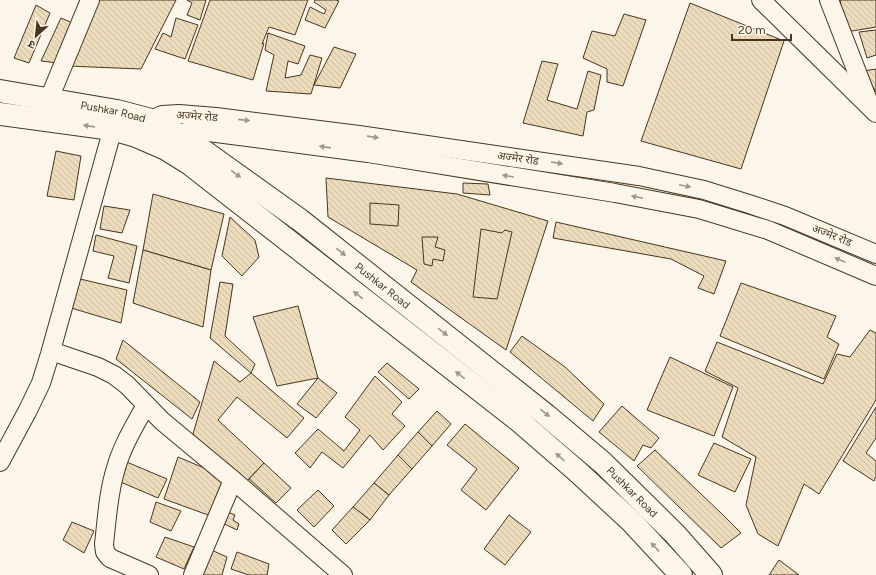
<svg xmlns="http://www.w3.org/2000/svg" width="876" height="575" font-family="Figtree,'Noto Sans Devanagari',sans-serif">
<defs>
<pattern id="building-back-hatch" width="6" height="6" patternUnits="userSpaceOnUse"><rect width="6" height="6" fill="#ecdcbc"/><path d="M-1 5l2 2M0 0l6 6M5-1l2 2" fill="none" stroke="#ccbda1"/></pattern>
</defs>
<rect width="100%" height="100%" fill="#fbf6e9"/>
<g fill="url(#building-back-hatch)" stroke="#4a3520">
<path d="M97 0H176L141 69 68 66Z"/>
<path d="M187 0H206L200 20 187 15 192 3Z"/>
<path d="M210 0H308L295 35 269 27 262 44 264 43 253 80 188 61Z"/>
<path d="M315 0H336L339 1 325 28 305 20 310 7 324 14 326 10 314 2Z"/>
<path d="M840 0H876V27L846 32Z"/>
<path d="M690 3 784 41 741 169 641 141Z"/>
<path d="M36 5 50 13 29 63 14 58Z"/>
<path d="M624 14 646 20 623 86 607 82V69L583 58 592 31 615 36Z"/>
<path d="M61 18 75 24 58 63 41 61Z"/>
<path d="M176 18 198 25 185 59 155 49 163 33 171 37Z"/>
<path d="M876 30V55L867 58 859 32Z"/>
<path d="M268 33 305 46 298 64 288 61 285 78 301 75 310 55 322 58 311 94 266 91 274 55 265 50Z"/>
<path d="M334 47 356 54 340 88 314 85Z"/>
<path d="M542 61 558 64 547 100 577 109 588 71 601 75 594 110 587 112 583 136 523 123Z"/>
<path d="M876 69V92L863 71Z"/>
<path d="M56 151 81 156 74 200 47 196Z"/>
<path d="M326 178 457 194 548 221 506 350 411 282 417 270 328 217Z"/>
<path d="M463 183 488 184 490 195 463 193Z"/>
<path d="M153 194 224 214 211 270 143 250Z"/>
<path d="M370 203 399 205 398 226 370 224Z"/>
<path d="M104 206 130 210 122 233 100 229Z"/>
<path d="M230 217 255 240 259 257 242 276 222 256Z"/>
<path d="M556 222 726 261 714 294 698 288 704 276 671 259 553 238Z"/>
<path d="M481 229 502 233 505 230 512 232 497 299 473 297Z"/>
<path d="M96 235 137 246 129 283 108 278 114 256 93 251Z"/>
<path d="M422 237H438L435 247 445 250 443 261 433 259 432 266 424 264Z"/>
<path d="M143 250 211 270 203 327 133 303Z"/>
<path d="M76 278 127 290 121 323 68 307Z"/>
<path d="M220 282 233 284 225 336 255 364 251 373 210 338Z"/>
<path d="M741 283 836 316 827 337 839 344 824 379 720 336Z"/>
<path d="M298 306 318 378 277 386 253 317Z"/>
<path d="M870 330 876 333V400L819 494 804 484 778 546 758 534 746 505 756 457 722 437 738 388 705 371 717 342 823 384 837 354 850 357Z"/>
<path d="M522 336 565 367 604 404 593 421 510 352Z"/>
<path d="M123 340 200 402 192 419 116 359Z"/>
<path d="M670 357 733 387 714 436 647 410Z"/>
<path d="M214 361 240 382 251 373 304 418 287 438 237 397 218 420 264 463 244 484 191 441Z"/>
<path d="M387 363 419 389 409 399 378 372Z"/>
<path d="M375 376 402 402 392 414 405 426 383 450 370 435 343 468 322 452 310 468 295 453 318 429 344 451 360 430 345 417Z"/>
<path d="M318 378 337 393 316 418 297 404Z"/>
<path d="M622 406 659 438 651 448 643 445 634 461 599 432Z"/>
<path d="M876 407V438L866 453 876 461V477L874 481 843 461Z"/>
<path d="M437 411 451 424 432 446 418 432Z"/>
<path d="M465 424 519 468 486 510 461 490 477 469 447 445Z"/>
<path d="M418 432 432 446 412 469 398 455Z"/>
<path d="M714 443 751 459 735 492 698 475Z"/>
<path d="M655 450 722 514 741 533 721 548 637 466Z"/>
<path d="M398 455 412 469 389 495 374 483Z"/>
<path d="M178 457 228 478 208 515 164 499Z"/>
<path d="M122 460 167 479 158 498 116 480Z"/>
<path d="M264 463 291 488 276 503 249 479Z"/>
<path d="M374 483 389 495 370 520 353 507Z"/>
<path d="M318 490 334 506 314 527 297 510Z"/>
<path d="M156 502 181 511 171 531 150 522Z"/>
<path d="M353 507 370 520 346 544 332 530Z"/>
<path d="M221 509 235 515 233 520 239 524 237 530 216 520Z"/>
<path d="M509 515 531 532 505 565 484 549Z"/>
<path d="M72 522 94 531 84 553 63 540Z"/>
<path d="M165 537 194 547 184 569 156 557Z"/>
<path d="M207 548 227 557 222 575H200Z"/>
<path d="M237 552 269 564 267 575H249L231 569Z"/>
<path d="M779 560 799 575H769Z"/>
</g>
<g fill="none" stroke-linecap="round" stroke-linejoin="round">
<g stroke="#4a3520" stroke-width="20">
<g id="minor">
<path d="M761 0 876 113"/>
<path d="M829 0 869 103"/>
<path d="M49 99 90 0"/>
<path d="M144 127 151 120 162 115 179 114 216 117 359 135 639 176 704 190 749 204 785 216 876 254"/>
<path d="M172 143C182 132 186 130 201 131L368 153 615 193 699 209 768 230 876 276"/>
<path d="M51 351 98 367 114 375 127 385 162 421 233 480 343 575"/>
<path d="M146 405C135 425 122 446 116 468 108 493 107 519 104 544L105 552 110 558 149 575"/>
<path d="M0 462 28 410 41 383 50 354 116 117"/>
<path d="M193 575 233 480"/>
</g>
</g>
<g stroke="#4a3520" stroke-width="24">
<g id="trunk">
<path id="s1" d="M0 91 117 111 151 120 179 135 205 152 300 220 546 415 603 463 675 534 711 575"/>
<path d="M0 114 112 129 136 136 166 149 190 164 518 420 578 472 632 522 681 575"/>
</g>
</g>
<use href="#minor" stroke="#fbf6e9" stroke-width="18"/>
<use href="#trunk" stroke="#fbf6e9" stroke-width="22"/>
</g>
<defs><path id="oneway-solid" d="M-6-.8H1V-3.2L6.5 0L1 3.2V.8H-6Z"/></defs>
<g fill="#a29684">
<use href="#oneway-solid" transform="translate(244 120) rotate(6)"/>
<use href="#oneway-solid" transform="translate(89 126) rotate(-172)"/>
<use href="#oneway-solid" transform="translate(373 137) rotate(8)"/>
<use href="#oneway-solid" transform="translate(325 147) rotate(-172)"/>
<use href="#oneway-solid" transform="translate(557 163) rotate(9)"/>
<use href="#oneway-solid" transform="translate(236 174) rotate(36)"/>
<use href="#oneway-solid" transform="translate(508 176) rotate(-171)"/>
<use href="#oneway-solid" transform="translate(685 186) rotate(12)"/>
<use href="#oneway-solid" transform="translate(637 197) rotate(-169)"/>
<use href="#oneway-solid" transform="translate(341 252) rotate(38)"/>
<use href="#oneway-solid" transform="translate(840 260) rotate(-157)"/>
<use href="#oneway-solid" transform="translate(358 295) rotate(-142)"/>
<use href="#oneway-solid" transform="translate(443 332) rotate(38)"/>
<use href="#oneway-solid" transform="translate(460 375) rotate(-142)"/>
<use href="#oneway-solid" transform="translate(545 413) rotate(39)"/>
<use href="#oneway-solid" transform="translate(560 457) rotate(-139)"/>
<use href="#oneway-solid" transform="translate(655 547) rotate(-133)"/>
</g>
<g text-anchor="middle" stroke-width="3" stroke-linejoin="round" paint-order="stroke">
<g font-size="11" fill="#4a3520" stroke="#fbf6e9">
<text dy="4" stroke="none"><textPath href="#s1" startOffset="115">Pushkar Road</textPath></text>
<text transform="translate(197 116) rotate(4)" y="4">अज्मेर रोड</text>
<text transform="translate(518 158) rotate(8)" y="4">अज्मेर रोड</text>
<text transform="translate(832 235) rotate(22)" y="4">अज्मेर रोड</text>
<text dy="4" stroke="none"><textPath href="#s1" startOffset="439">Pushkar Road</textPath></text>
<text dy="4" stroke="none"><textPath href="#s1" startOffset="763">Pushkar Road</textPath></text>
</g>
</g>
<g transform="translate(36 36) rotate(207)" stroke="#fbf6e9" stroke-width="3" paint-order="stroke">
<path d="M0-3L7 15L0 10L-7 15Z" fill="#4a3520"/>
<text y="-6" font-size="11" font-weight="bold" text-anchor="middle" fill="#4a3520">उ</text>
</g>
<path d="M732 34v6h59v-6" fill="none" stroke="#4a3520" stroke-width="2"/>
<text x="738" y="34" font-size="12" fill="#4a3520" stroke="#fbf6e9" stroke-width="3" paint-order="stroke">20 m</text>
</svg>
